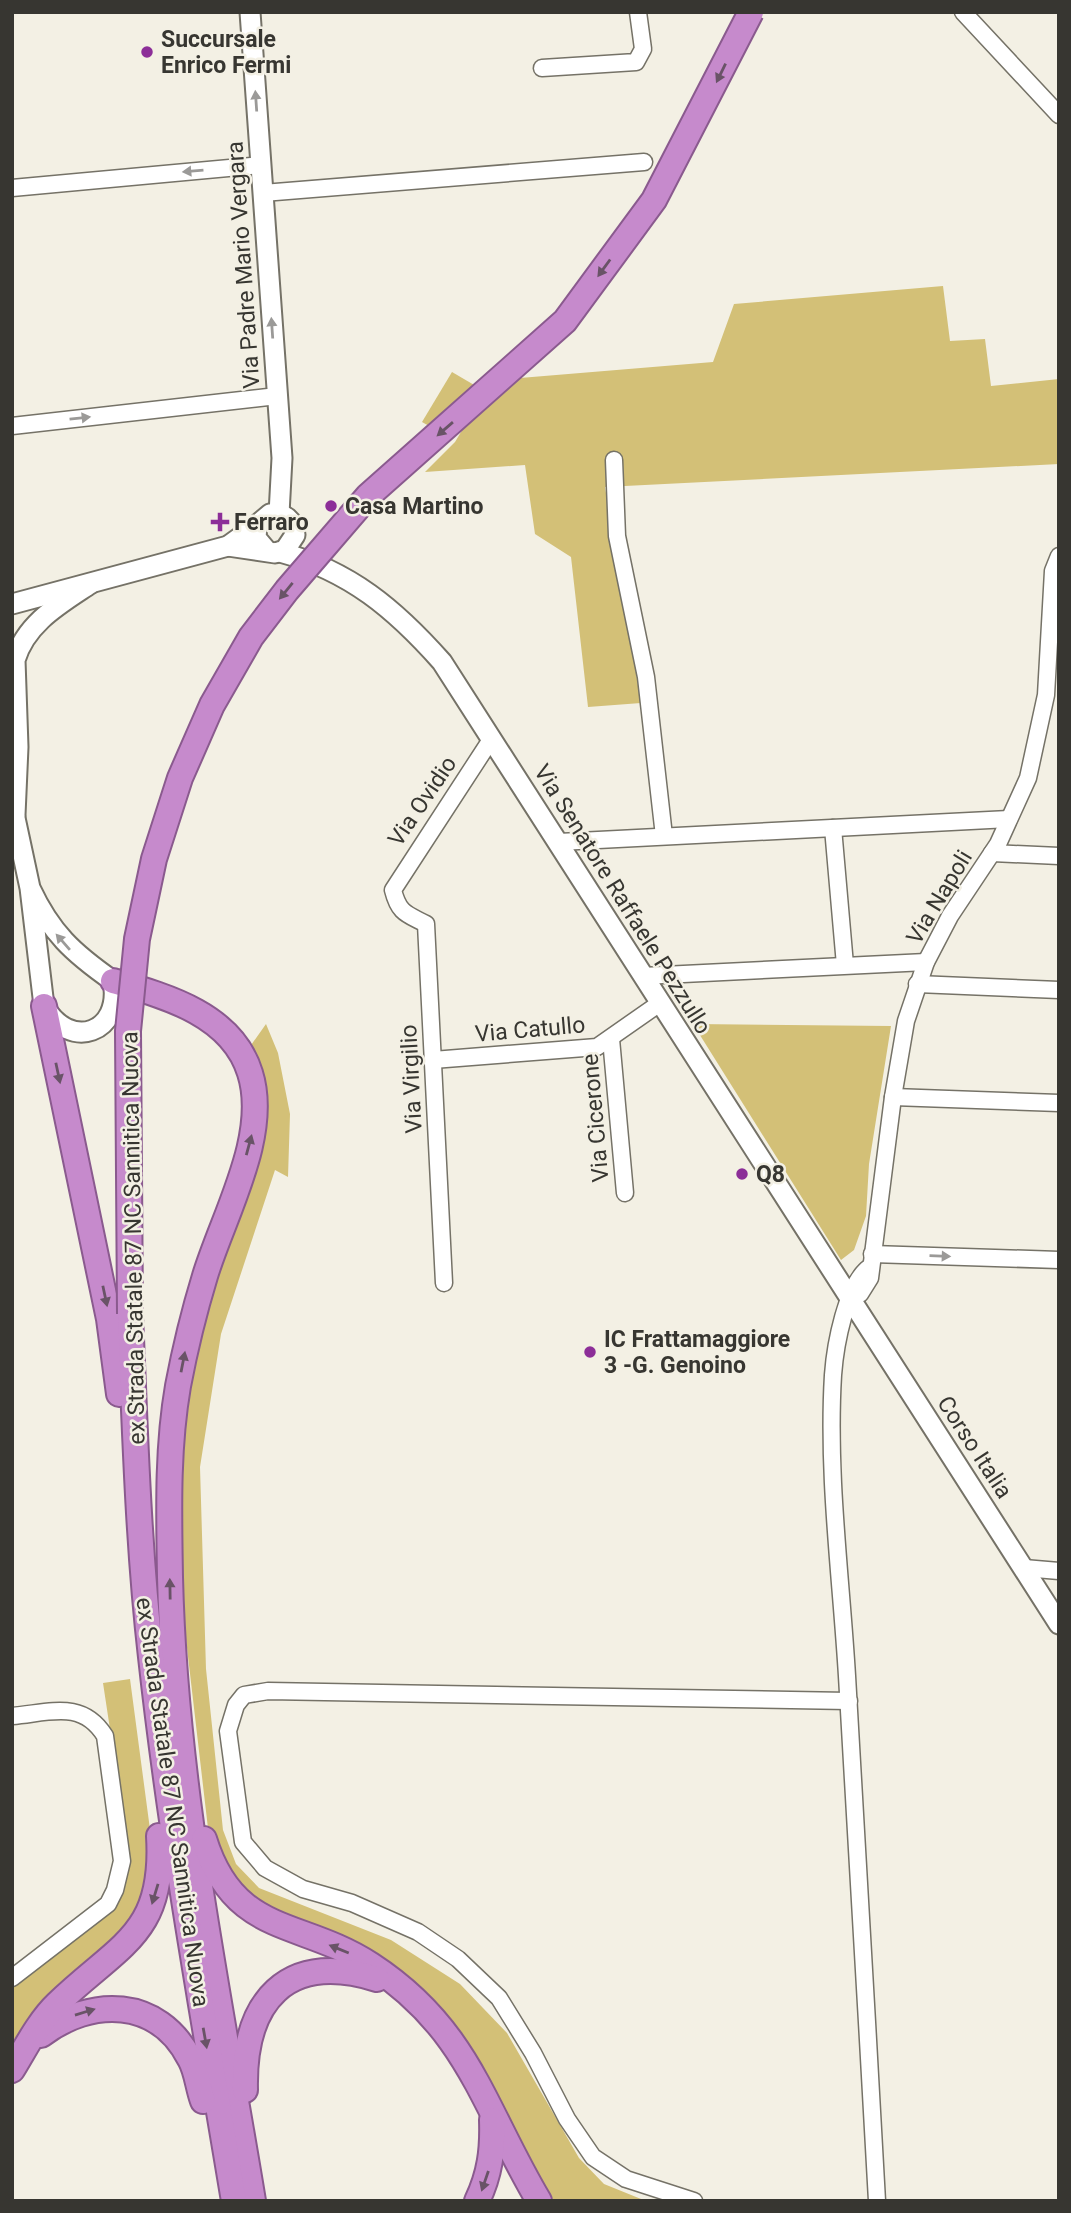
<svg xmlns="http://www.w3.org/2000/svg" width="1071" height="2213" font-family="Roboto,sans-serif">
<rect width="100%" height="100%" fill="#f3f0e4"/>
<g fill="#d3c077">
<path d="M943 286 950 341 985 339 991 386 1059 379V464L605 487 641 703 588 707 571 557 535 534 525 465 425 472 455 442 470 417 520 378 713 362 734 304Z"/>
<path d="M452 372 481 389 452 439 422 422Z"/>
<path d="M266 1024 278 1053 290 1114 288 1177 275 1170 221 1334 200 1467 206 1669 223 1830 236 1864 259 1888 391 1940 460 1984 507 2033 579 2158 604 2184 646 2201H544L422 1991 245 1901 209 1837 184 1622 177 1463 189 1371 210 1287 255 1160 249 1048Z"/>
<path d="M693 1024 891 1026 869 1164 866 1216 854 1250 841 1260Z"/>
<path d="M130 1679 153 1852 139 1915 117 1941 44 2001 12 2042V1988C67 1939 127 1926 127 1841L103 1683Z"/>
</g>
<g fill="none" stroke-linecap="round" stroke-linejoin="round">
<g stroke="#757267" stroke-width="19">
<g id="minor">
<path d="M963 12 1059 115"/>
<path d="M542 68 636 62 643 49 638 12"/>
<path d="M12 188 261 165"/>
<path d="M263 193 644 162"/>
<path d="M12 426 277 396"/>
<path d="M614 460 617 536 646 677 664 836"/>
<path d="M833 828 845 965"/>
<path d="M559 842 1009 819"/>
<path d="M992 853 1059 856"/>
<path d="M643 976 926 962"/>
<path d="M917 984 1059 990"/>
<path d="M611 1039 625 1193"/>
<path d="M433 1060 597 1047 660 1003"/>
<path d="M893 1097 1059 1103"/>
<path d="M872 1254 1059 1260"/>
<path d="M870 1267C846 1283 835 1347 833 1375 827 1475 841 1576 847 1676 858 1851 867 2026 877 2201"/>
<path d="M444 1283 426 924C407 914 399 914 393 890L492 738"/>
<path d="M849 1297 860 1294 870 1278 893 1097 906 1021 926 962 950 916 998 844 1028 778 1046 695 1053 571 1059 556"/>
<path d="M1024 1568 1059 1571"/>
<path d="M12 1716C49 1713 82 1699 105 1736L122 1861 115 1890 108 1904 12 1978"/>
<path d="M694 2201 626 2179 593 2157 567 2119 533 2053 499 1998 458 1959 418 1932 352 1903 303 1889 265 1868 243 1842 228 1731 236 1705 244 1695 268 1691 849 1701"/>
</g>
</g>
<g stroke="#757267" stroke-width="23">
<g id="tertiary">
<path d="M250 12 282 458 279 514"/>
<path d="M228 546 275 553 285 550 295 535C294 520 284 512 270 514L257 525 256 538 267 551"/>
<path d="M280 552C350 571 395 609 442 662L1059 1624"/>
<path d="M12 604 228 546 257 525"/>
<path d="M12 804 30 888 44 1006C70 1052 123 1033 113 981 73 953 51 933 30 888"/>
<path d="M15 815 18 747 15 660C26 623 60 604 90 584"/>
</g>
</g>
<g stroke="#8a5a8e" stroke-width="28">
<g id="trunk">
<path d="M113 981C165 996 232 1014 250 1073 270 1136 223 1216 205 1276 194 1312 185 1349 178 1386 167 1449 169 1514 170 1577 175 1788 219 1994 253 2201"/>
<path d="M44 1006 109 1319 119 1394"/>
<path d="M130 1314C135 1429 138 1543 151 1657 171 1840 204 2020 234 2201"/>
<path d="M204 1839C234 1937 301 1919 371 1965 469 2029 483 2107 539 2201"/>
<path d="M41 2035C91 1997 158 1997 190 2059 197 2071 198 2088 203 2101"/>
<path d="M12 2070C25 2049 39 2021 57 2004 119 1944 165 1935 159 1836"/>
<path d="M245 2090C243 2001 286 1951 377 1979"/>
<path d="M477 2201C490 2174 493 2150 492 2120"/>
</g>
</g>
<use href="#minor" stroke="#fff" stroke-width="16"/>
<use href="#tertiary" stroke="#fff" stroke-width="19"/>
<use href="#trunk" stroke="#c68acc" stroke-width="24"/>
<g stroke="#8a5a8e" stroke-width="28" stroke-linecap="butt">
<path id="trunk-bridge" d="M130 1314 128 1031 137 939 154 859 180 778 212 705 251 637 287 590 368 496 565 321 654 200 751 12"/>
</g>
<use href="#trunk-bridge" stroke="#c68acc" stroke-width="24"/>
</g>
<defs><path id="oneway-solid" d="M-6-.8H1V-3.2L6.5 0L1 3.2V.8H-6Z" transform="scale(1.75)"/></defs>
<g fill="#695367">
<use href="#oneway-solid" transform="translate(721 73) rotate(116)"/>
<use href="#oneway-solid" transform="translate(604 268) rotate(126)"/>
<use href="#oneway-solid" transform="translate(445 429) rotate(139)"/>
<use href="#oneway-solid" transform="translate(286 591) rotate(129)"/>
<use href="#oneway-solid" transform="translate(58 1073) rotate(78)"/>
<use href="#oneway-solid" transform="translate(249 1145) rotate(-75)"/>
<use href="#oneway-solid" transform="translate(105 1296) rotate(78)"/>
<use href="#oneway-solid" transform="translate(183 1362) rotate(-79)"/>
<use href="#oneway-solid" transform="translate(170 1589) rotate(-91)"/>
<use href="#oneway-solid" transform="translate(155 1894) rotate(107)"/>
<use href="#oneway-solid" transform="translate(339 1949) rotate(-158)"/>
<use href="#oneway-solid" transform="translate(85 2012) rotate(-17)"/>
<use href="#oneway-solid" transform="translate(205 2038) rotate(80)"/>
<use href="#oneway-solid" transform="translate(485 2181) rotate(109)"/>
</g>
<g fill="#9b9a98">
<use href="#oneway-solid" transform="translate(256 101) rotate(-94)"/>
<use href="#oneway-solid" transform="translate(193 171) rotate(175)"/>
<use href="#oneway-solid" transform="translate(272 328) rotate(-94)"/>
<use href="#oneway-solid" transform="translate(80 418) rotate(-6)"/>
<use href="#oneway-solid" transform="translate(63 942) rotate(-131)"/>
<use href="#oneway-solid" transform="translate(940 1256) rotate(2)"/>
</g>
<g fill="#8c2e98" stroke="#f3f0e4" stroke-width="2.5">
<circle cx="147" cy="52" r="7"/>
<circle cx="331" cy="506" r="7"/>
<path d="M216.5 511.5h7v7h7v7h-7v7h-7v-7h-7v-7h7z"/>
<circle cx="742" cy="1174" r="7"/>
<circle cx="590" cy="1352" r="7"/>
</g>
<g text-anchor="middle" stroke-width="5" stroke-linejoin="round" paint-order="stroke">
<g font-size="23" font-weight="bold" fill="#373631" stroke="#f3f0e4" text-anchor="start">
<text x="161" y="47">Succursale<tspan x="161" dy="26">Enrico Fermi</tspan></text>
<text x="345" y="514">Casa Martino</text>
<text x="234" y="530">Ferraro</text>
<text x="756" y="1182">Q8</text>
<text x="604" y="1347">IC Frattamaggiore<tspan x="604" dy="26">3 -G. Genoino</tspan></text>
</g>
<g font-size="23" fill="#373631" stroke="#f3f0e4">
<text transform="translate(243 265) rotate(-94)" y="8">Via Padre Mario Vergara</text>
<text transform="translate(422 801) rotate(-56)" y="8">Via Ovidio</text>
<text transform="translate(939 897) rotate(-59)" y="8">Via Napoli</text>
<text transform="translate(623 899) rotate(58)" y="8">Via Senatore Raffaele Pezzullo</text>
<text transform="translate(530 1029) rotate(-5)" y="8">Via Catullo</text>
<text transform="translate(411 1079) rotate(-93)" y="8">Via Virgilio</text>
<text transform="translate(595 1118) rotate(-95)" y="8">Via Cicerone</text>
<text transform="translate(133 1238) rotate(-91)" y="8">ex Strada Statale 87 NC Sannitica Nuova</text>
<text transform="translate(975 1447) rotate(57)" y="8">Corso Italia</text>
<text transform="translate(173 1802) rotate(82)" y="8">ex Strada Statale 87 NC Sannitica Nuova</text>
</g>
</g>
<rect width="1071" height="2213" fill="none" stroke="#373631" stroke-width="28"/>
</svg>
